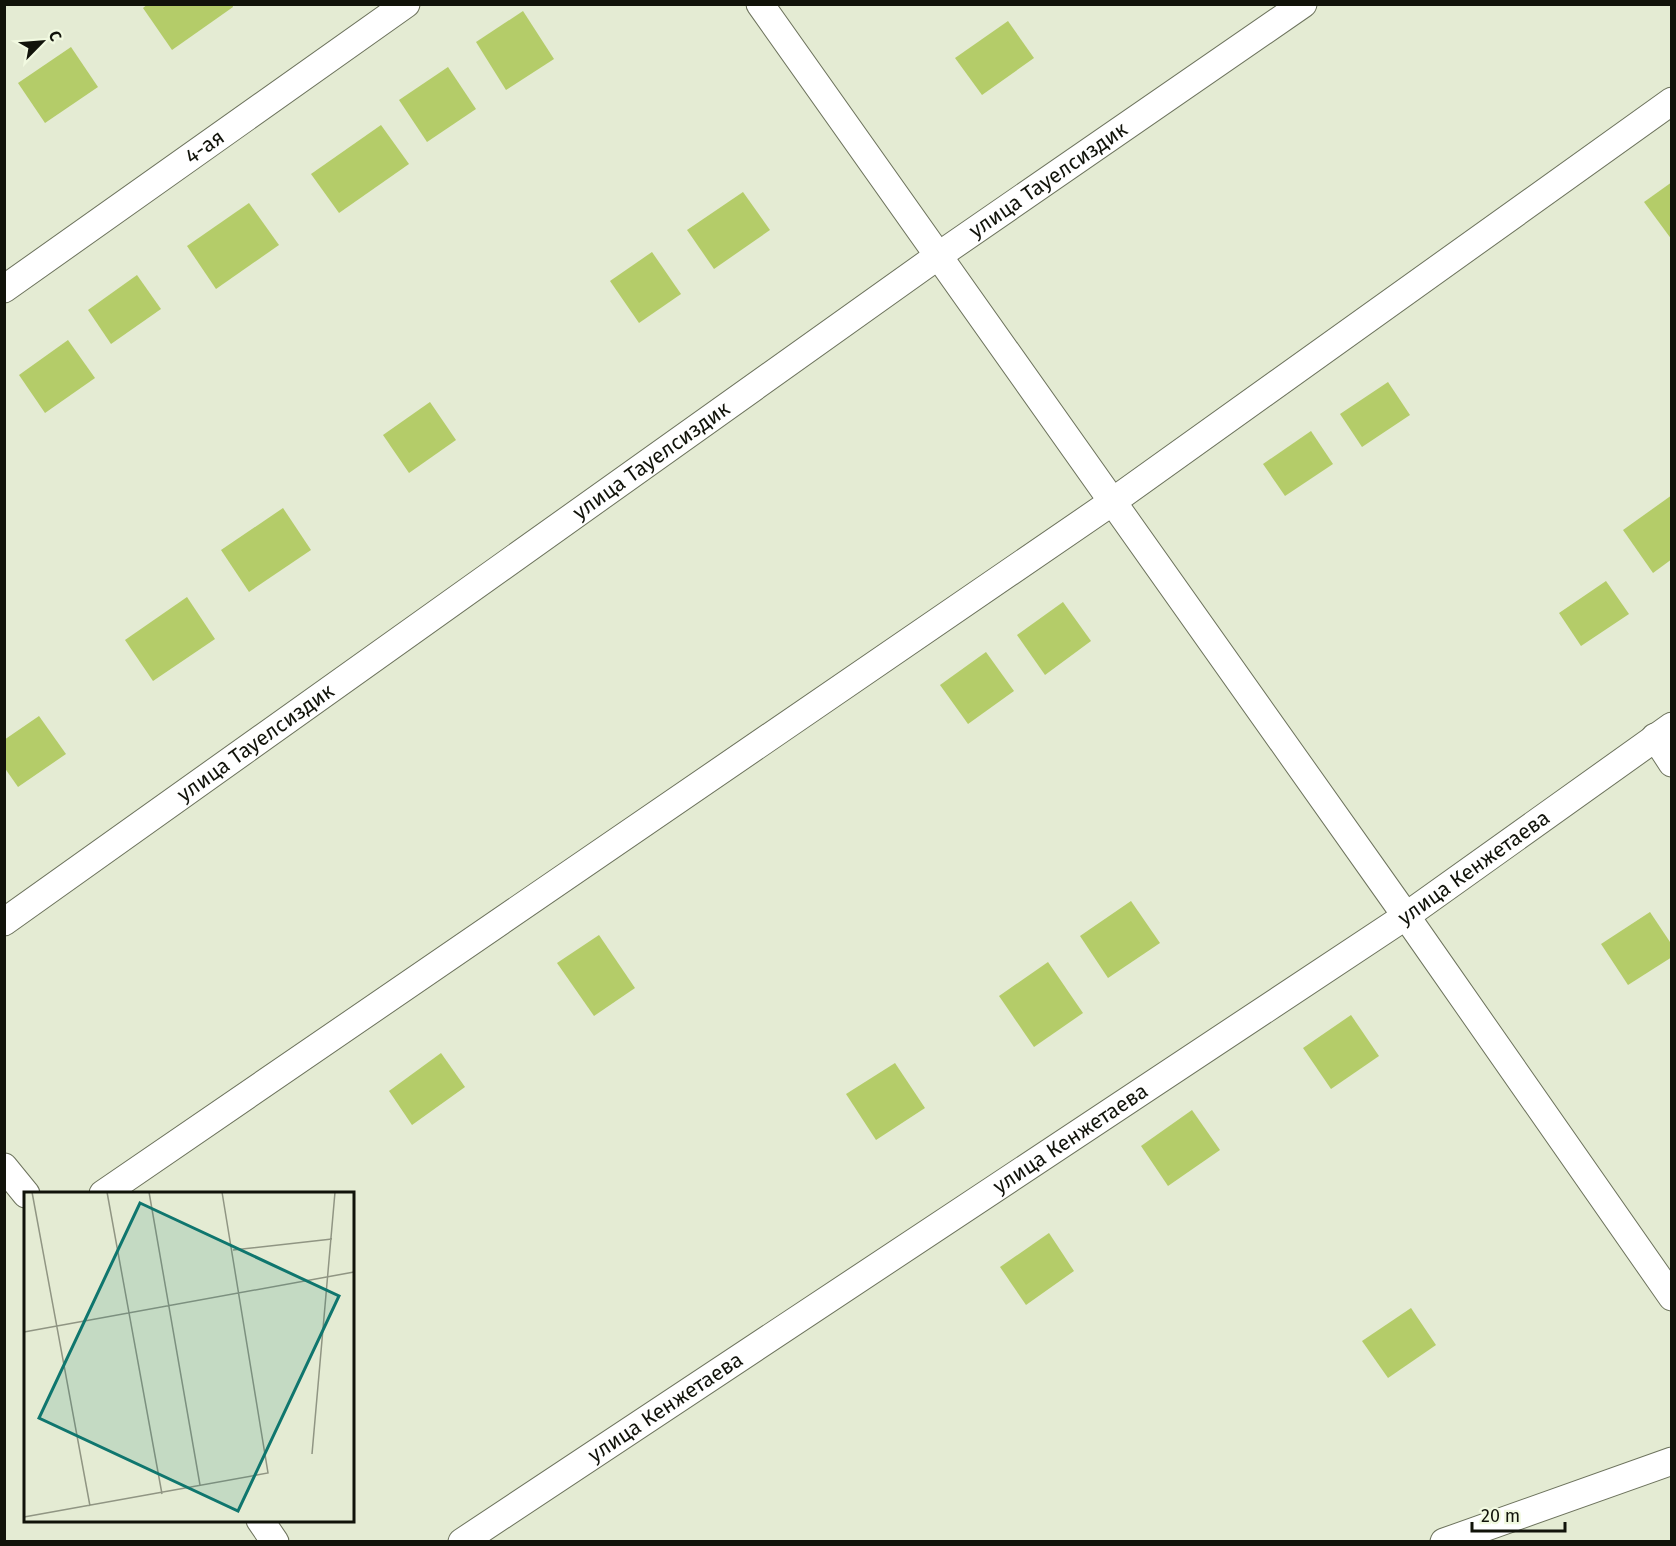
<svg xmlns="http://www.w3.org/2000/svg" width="1676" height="1546" font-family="'Fira Sans',sans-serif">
<rect width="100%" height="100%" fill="#e4ebd3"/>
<g fill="#b4cc69">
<path d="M148 4H232L233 7 172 50 143 8Z"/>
<path d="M523 11 554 59 506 90 476 42Z"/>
<path d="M1008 21 1034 58 982 95 955 58Z"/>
<path d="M71 47 98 87 45 123 18 83Z"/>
<path d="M448 67 476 109 427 142 399 100Z"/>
<path d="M381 125 409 164 339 213 311 174Z"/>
<path d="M1672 182V240L1644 202Z"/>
<path d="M743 192 770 230 714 269 687 230Z"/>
<path d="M249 203 279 245 216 289 187 246Z"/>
<path d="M652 252 681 294 639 323 610 281Z"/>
<path d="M137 275 161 309 111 344 88 310Z"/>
<path d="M68 340 95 378 45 413 19 375Z"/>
<path d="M1388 382 1410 415 1362 447 1340 414Z"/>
<path d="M430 402 456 440 409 473 383 435Z"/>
<path d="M1311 431 1333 464 1285 496 1263 464Z"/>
<path d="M1672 495V559L1653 573 1623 530Z"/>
<path d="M283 508 311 550 249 592 221 550Z"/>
<path d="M1606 581 1629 614 1581 646 1559 613Z"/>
<path d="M187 597 215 639 153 681 125 640Z"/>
<path d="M1063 602 1091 641 1045 675 1017 635Z"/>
<path d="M986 652 1014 691 968 724 940 685Z"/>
<path d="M39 716 66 754 18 787 4 767V740Z"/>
<path d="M1131 901 1160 943 1108 978 1080 936Z"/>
<path d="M1650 912 1672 945V957L1628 985 1601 944Z"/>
<path d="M599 935 635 988 594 1016 557 963Z"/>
<path d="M1048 962 1083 1013 1034 1047 999 996Z"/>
<path d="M1351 1015 1379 1056 1331 1089 1303 1048Z"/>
<path d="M441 1053 465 1087 412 1125 389 1091Z"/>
<path d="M895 1063 925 1108 876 1140 846 1094Z"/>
<path d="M1192 1110 1220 1150 1168 1186 1141 1146Z"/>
<path d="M1049 1233 1074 1271 1026 1305 1000 1267Z"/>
<path d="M1411 1308 1436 1345 1388 1378 1362 1341Z"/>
</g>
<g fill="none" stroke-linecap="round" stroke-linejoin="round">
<g stroke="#6d735d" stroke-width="29">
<g id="street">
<path d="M760 4 1406 916 1672 1297"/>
<path id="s1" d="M4 289 406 4"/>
<path d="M1655 737 1672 763"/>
<path id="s2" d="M4 922 938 256 1303 4"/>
<path d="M4 1167 26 1194"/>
<path d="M103 1194 1112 502 1672 101"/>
<path d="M260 1520 275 1542"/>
<path id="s3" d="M462 1542 1406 916 1672 726"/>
<path d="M1444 1542 1672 1461"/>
</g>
</g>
<use href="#street" stroke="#fff" stroke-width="27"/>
</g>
<g text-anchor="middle" stroke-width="6" stroke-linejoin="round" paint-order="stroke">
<g font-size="21" fill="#11130a" stroke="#f1f9e0">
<text dy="7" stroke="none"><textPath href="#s1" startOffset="246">4-ая</textPath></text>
<text dy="7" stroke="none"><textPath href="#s2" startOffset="1281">улица Тауелсиздик</textPath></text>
<text dy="7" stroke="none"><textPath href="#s2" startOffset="795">улица Тауелсиздик</textPath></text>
<text dy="7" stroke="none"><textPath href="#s2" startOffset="309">улица Тауелсиздик</textPath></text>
<text dy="7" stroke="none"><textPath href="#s3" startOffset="1216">улица Кенжетаева</textPath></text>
<text dy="7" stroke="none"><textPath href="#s3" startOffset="730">улица Кенжетаева</textPath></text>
<text dy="7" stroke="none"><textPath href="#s3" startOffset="244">улица Кенжетаева</textPath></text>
</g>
</g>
<g transform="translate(24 1192)">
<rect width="330" height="330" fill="#e4ebd3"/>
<path fill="none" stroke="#909583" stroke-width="1.5" d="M8 0 66 314M83 0 138 302M125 0 176 293M209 58 308 47M0 140 330 80M288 262 311 0M0 325 244 281 198 0"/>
<path fill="#0f766e" fill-opacity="0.15" stroke="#0f766e" stroke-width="3" d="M116 11 315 104 214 319 15 226Z"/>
<rect width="330" height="330" fill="none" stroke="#11130a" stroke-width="3"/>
</g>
<rect width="1676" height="1546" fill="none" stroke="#11130a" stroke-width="12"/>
<g transform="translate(42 42) rotate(65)" stroke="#f1f9e0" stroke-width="4.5" paint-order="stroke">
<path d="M0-4.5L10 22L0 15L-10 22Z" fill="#11130a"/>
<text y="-9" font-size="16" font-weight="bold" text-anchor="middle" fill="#11130a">С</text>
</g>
<path d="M1472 1522v9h93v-9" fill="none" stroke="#11130a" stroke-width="3"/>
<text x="1481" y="1522" font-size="18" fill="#11130a" stroke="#f1f9e0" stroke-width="4.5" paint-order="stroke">20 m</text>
</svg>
